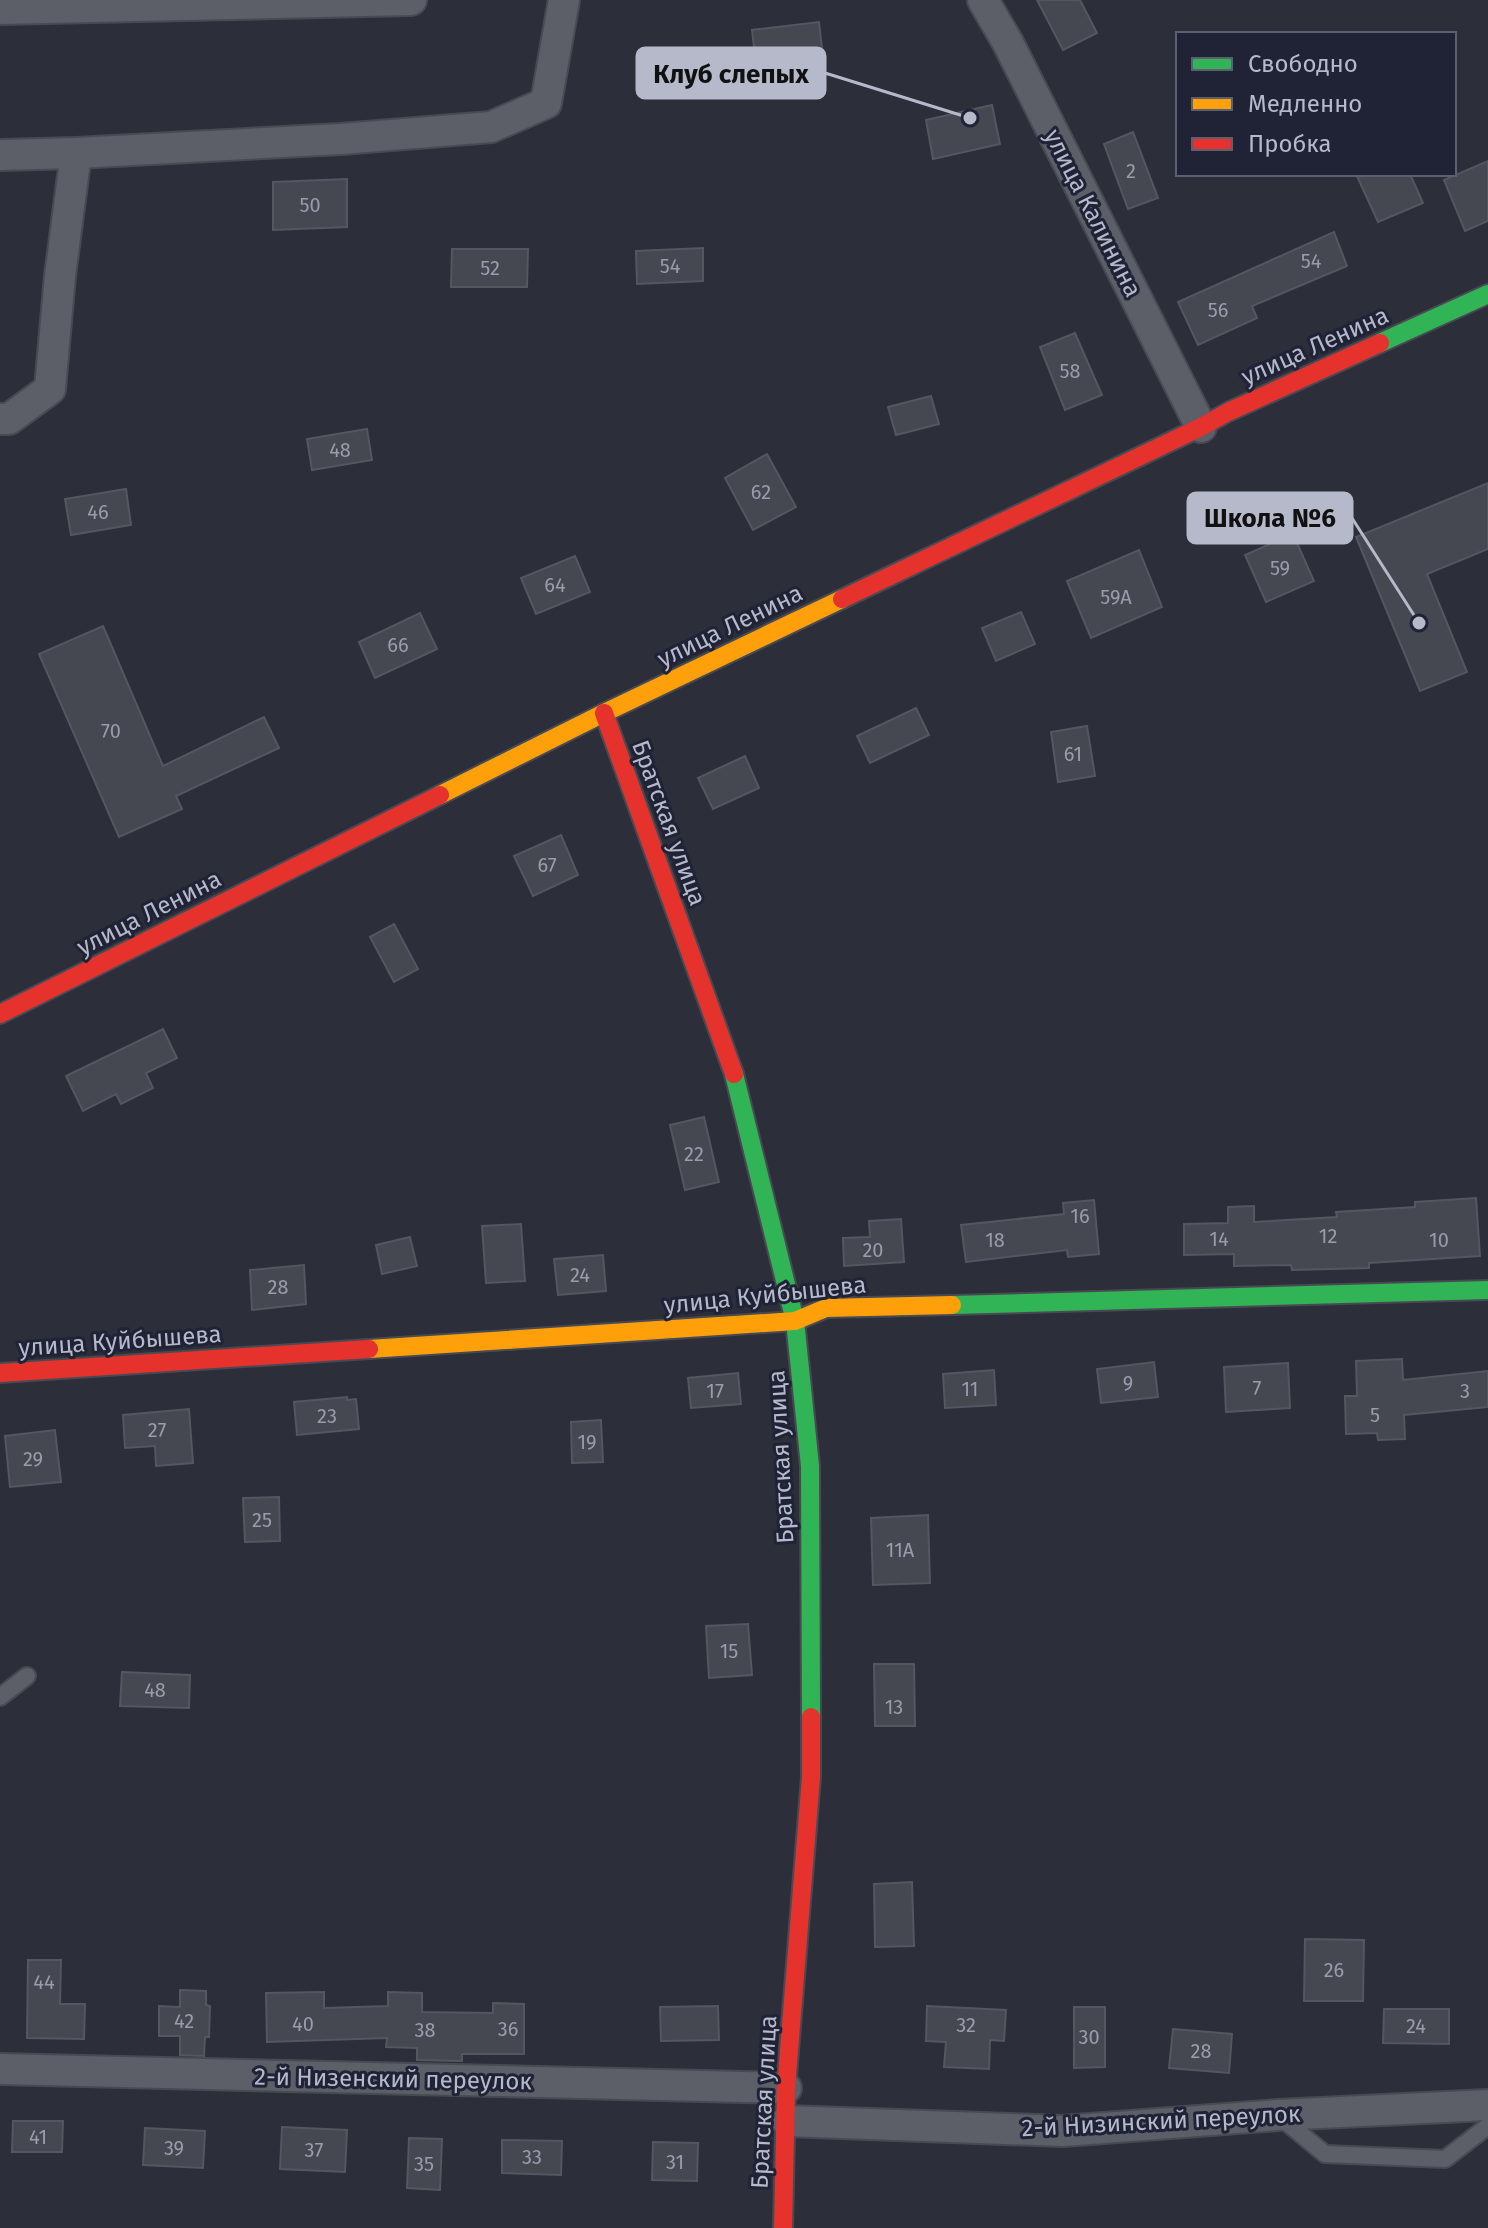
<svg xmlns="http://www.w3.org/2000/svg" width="1488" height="2228" font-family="'Fira Sans',sans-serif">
<rect width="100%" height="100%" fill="#2c2e3a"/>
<g fill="#454751" stroke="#545661" stroke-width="2">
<path d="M1037 0H1080L1097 33 1063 50Z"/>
<path d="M819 22 825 75 758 83 752 30Z"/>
<path d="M992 105 1000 144 933 159 926 120Z"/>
<path d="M1133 132 1158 198 1128 209 1104 144Z"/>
<path d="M1488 161V221L1465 231 1444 180Z"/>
<path d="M1356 174H1410L1423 203 1378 222Z"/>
<path d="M347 179V227L273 230V182Z"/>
<path d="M1334 232 1347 266 1252 306 1257 318 1198 345 1178 302Z"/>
<path d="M703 248V281L637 284 636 251Z"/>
<path d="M452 249H528L527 287H451Z"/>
<path d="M1075 333 1102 395 1065 410 1040 347Z"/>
<path d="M931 396 939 424 896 435 888 407Z"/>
<path d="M367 429 372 460 312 470 307 439Z"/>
<path d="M767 454 796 507 753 530 725 478Z"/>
<path d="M1488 483V549L1427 574 1467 672 1420 691 1356 537Z"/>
<path d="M126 489 131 525 71 535 65 499Z"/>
<path d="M1293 534 1314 581 1266 602 1245 555Z"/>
<path d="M1139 550 1162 607 1091 638 1067 581Z"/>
<path d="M575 556 590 592 536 614 521 578Z"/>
<path d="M1021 612 1035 644 996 661 982 628Z"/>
<path d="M420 613 437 649 375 678 359 642Z"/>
<path d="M103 626 163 766 264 717 279 748 176 796 182 809 119 837 39 654Z"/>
<path d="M916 708 929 735 870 763 857 736Z"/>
<path d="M1087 726 1095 776 1058 782 1051 732Z"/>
<path d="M745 756 759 788 713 809 698 778Z"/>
<path d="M561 835 578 875 533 896 514 856Z"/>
<path d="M394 924 418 969 394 982 370 937Z"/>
<path d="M163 1029 177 1058 146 1073 153 1088 121 1104 116 1094 83 1111 66 1076Z"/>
<path d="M704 1117 719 1182 685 1190 670 1125Z"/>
<path d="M1476 1198 1480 1256 1369 1263V1268L1292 1270 1291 1265 1234 1266V1254L1184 1255V1224L1228 1223V1207L1254 1206V1222L1337 1217 1336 1212 1415 1207V1202Z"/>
<path d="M1094 1200 1099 1254 1068 1257 1067 1250 966 1262 961 1225 1064 1214 1063 1203Z"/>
<path d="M901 1219 904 1262 844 1266 843 1238 870 1237 869 1221Z"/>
<path d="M521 1224 525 1281 486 1283 482 1226Z"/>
<path d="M410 1237 417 1266 382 1274 376 1245Z"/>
<path d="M603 1255 606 1291 558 1295 554 1259Z"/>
<path d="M304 1265 306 1304 252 1310 250 1270Z"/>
<path d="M1402 1359 1403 1380 1488 1371V1407L1404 1415 1405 1439 1378 1440 1377 1433 1346 1434 1345 1396H1357L1356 1361Z"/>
<path d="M1154 1362 1158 1397 1101 1403 1097 1369Z"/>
<path d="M1288 1363 1290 1408 1226 1412 1224 1367Z"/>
<path d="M994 1370 996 1405 945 1408 943 1374Z"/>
<path d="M738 1373 741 1404 691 1408 688 1378Z"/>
<path d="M347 1397V1400L356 1399 359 1429 297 1435 294 1402Z"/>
<path d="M189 1409 193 1463 156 1466 155 1446 125 1448 123 1415Z"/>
<path d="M601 1420 603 1462 572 1463 571 1422Z"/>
<path d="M55 1430 61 1482 10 1487 5 1436Z"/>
<path d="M279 1497 280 1541 245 1542 243 1498Z"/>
<path d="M928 1515 930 1583 873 1585 871 1518Z"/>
<path d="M748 1624 752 1675 709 1678 706 1626Z"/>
<path d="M874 1664H914L915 1726H875Z"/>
<path d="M122 1672 190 1675 189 1708 120 1706Z"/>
<path d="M912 1882 914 1946 875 1947 874 1884Z"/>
<path d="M1305 1939 1364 1940 1363 2001H1304Z"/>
<path d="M28 1960H61L60 2004H85L84 2039 27 2038Z"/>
<path d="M180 1990 206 1991V2005L210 2006 209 2037H205L204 2056 180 2055V2036H159V2006L180 2007Z"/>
<path d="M324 1992V2008L388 2006V1992L422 1993V2012L493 2013V2003L524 2004V2054H462V2061L417 2060V2048L386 2047 387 2038 267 2042 266 1993Z"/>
<path d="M718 2006 719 2040 661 2041 660 2007Z"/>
<path d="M927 2006 1006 2010 1004 2041 990 2040 989 2069 944 2067 946 2042 926 2041Z"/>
<path d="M1074 2007H1105V2067L1074 2068Z"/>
<path d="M1384 2009H1449V2044L1383 2043Z"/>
<path d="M1173 2029 1232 2034 1229 2073 1169 2068Z"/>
<path d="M13 2121H63L62 2152H12Z"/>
<path d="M282 2127 347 2130 345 2172 280 2169Z"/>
<path d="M145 2128 205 2131 203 2168 143 2165Z"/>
<path d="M409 2138 442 2139 440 2190 407 2188Z"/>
<path d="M502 2140 562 2141 561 2175 502 2173Z"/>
<path d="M653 2142 698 2143 697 2181 652 2180Z"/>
</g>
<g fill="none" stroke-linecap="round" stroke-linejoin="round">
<g stroke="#484a53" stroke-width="20">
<g id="lane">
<path d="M0 1697 27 1676"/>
<path d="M1279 2116 1325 2154 1445 2159 1488 2126"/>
</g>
</g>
<g stroke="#484a53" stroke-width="34">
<g id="street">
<path d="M983 0 1008 43 1201 427"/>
<path d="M0 9 411 0"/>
<path d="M0 155 76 153 341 139 491 127 546 103 564 0"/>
<path d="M0 419H9L50 389 60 276 76 153"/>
<path d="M0 2069 786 2088"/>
<path d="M787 2121 1063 2131 1278 2115 1488 2105"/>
</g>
</g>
<g stroke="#484a53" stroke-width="22">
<g id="fast">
<path d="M1380 343 1488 294"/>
<path d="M734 1074 795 1321 810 1466 811 1717"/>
<path d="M952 1305 1488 1290"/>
</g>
</g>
<g stroke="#484a53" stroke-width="22">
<g id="slow">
<path d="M440 795 604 713 842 599"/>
<path d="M369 1349 795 1321 826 1308 952 1305"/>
</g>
</g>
<g stroke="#484a53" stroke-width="22">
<g id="jam">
<path d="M842 599 1201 427 1228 412 1380 343"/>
<path d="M604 713 734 1074"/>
<path d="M0 1014 440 795"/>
<path d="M0 1373 369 1349"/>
<path d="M783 2228 786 2088 811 1777V1717"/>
</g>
</g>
<use href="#lane" stroke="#5c5e68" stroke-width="16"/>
<use href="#street" stroke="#5c5e68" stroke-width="30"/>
<use href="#fast" stroke="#30b455" stroke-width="18"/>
<use href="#slow" stroke="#ff9f0a" stroke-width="18"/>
<use href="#jam" stroke="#e5322d" stroke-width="18"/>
</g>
<g text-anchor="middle" stroke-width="6" stroke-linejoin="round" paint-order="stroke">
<g font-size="20" fill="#9a9cac">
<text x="1131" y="178">2</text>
<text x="310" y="212">50</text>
<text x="1311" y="268">54</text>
<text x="670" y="273">54</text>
<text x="490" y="275">52</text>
<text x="1218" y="317">56</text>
<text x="1070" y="378">58</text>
<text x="340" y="457">48</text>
<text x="761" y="499">62</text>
<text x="98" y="519">46</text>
<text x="1280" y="575">59</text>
<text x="555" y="592">64</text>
<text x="1116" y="604">59А</text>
<text x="398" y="652">66</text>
<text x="111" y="738">70</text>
<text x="1073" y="761">61</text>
<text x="547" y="872">67</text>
<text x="694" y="1161">22</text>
<text x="1080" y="1223">16</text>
<text x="1328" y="1243">12</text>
<text x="1219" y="1246">14</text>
<text x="995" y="1247">18</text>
<text x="1439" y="1247">10</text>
<text x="873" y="1257">20</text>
<text x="580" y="1282">24</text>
<text x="278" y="1294">28</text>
<text x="1128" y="1390">9</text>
<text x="1257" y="1395">7</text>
<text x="970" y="1396">11</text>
<text x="715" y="1398">17</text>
<text x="1465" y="1398">3</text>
<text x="1375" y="1422">5</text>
<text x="327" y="1423">23</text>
<text x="157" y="1437">27</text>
<text x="587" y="1449">19</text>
<text x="33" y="1466">29</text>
<text x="262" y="1527">25</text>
<text x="900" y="1557">11А</text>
<text x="729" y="1658">15</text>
<text x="155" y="1697">48</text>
<text x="894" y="1714">13</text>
<text x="1334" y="1977">26</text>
<text x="44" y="1989">44</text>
<text x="184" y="2028">42</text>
<text x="303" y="2031">40</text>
<text x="966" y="2032">32</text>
<text x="1416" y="2033">24</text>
<text x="508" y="2036">36</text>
<text x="425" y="2037">38</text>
<text x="1089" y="2044">30</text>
<text x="1201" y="2058">28</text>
<text x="38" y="2144">41</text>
<text x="174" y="2155">39</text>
<text x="314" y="2157">37</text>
<text x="532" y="2164">33</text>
<text x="675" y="2169">31</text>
<text x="424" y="2171">35</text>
</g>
<g font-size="24" fill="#b6b9ca" stroke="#1f2335">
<text transform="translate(1093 213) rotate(63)" y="8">улица Калинина</text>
<text transform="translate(1315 346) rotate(-24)" y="8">улица Ленина</text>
<text transform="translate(730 626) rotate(-26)" y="8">улица Ленина</text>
<text transform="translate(669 823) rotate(70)" y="8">Братская улица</text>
<text transform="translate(149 913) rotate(-27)" y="8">улица Ленина</text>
<text transform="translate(765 1295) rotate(-6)" y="8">улица Куйбышева</text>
<text transform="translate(120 1341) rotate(-4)" y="8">улица Куйбышева</text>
<text transform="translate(781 1457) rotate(-93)" y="8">Братская улица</text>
<text transform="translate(393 2079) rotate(1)" y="8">2-й Низенский переулок</text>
<text transform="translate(764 2102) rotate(-87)" y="8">Братская улица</text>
<text transform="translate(1161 2121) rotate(-3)" y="8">2-й Низинский переулок</text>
</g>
</g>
<path fill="none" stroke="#b6b9ca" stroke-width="3" d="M970 118L825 73M1419 623L1352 518"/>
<g fill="#b6b9ca" stroke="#1f2335" stroke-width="3">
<circle cx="970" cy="118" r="8"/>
<circle cx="1419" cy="623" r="8"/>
</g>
<g fill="#b6b9ca" stroke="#b6b9ca" stroke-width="3">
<rect x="637" y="48" width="188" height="50" rx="8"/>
<rect x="1188" y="493" width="164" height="50" rx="8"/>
</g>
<g font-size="26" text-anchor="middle" font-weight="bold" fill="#111">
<text x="731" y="83">Клуб слепых</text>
<text x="1270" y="527">Школа №6</text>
</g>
<rect x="1176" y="32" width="280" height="144" fill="#1f2335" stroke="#5b5f71" stroke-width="2"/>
<rect x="1192" y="58" width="40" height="12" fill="#30b455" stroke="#5b5f71" stroke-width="2"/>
<text x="1248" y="72" font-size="24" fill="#b6b9ca">Свободно</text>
<rect x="1192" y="98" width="40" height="12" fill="#ff9f0a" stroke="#5b5f71" stroke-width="2"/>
<text x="1248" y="112" font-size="24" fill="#b6b9ca">Медленно</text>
<rect x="1192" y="138" width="40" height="12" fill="#e5322d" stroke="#5b5f71" stroke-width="2"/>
<text x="1248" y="152" font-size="24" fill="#b6b9ca">Пробка</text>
</svg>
